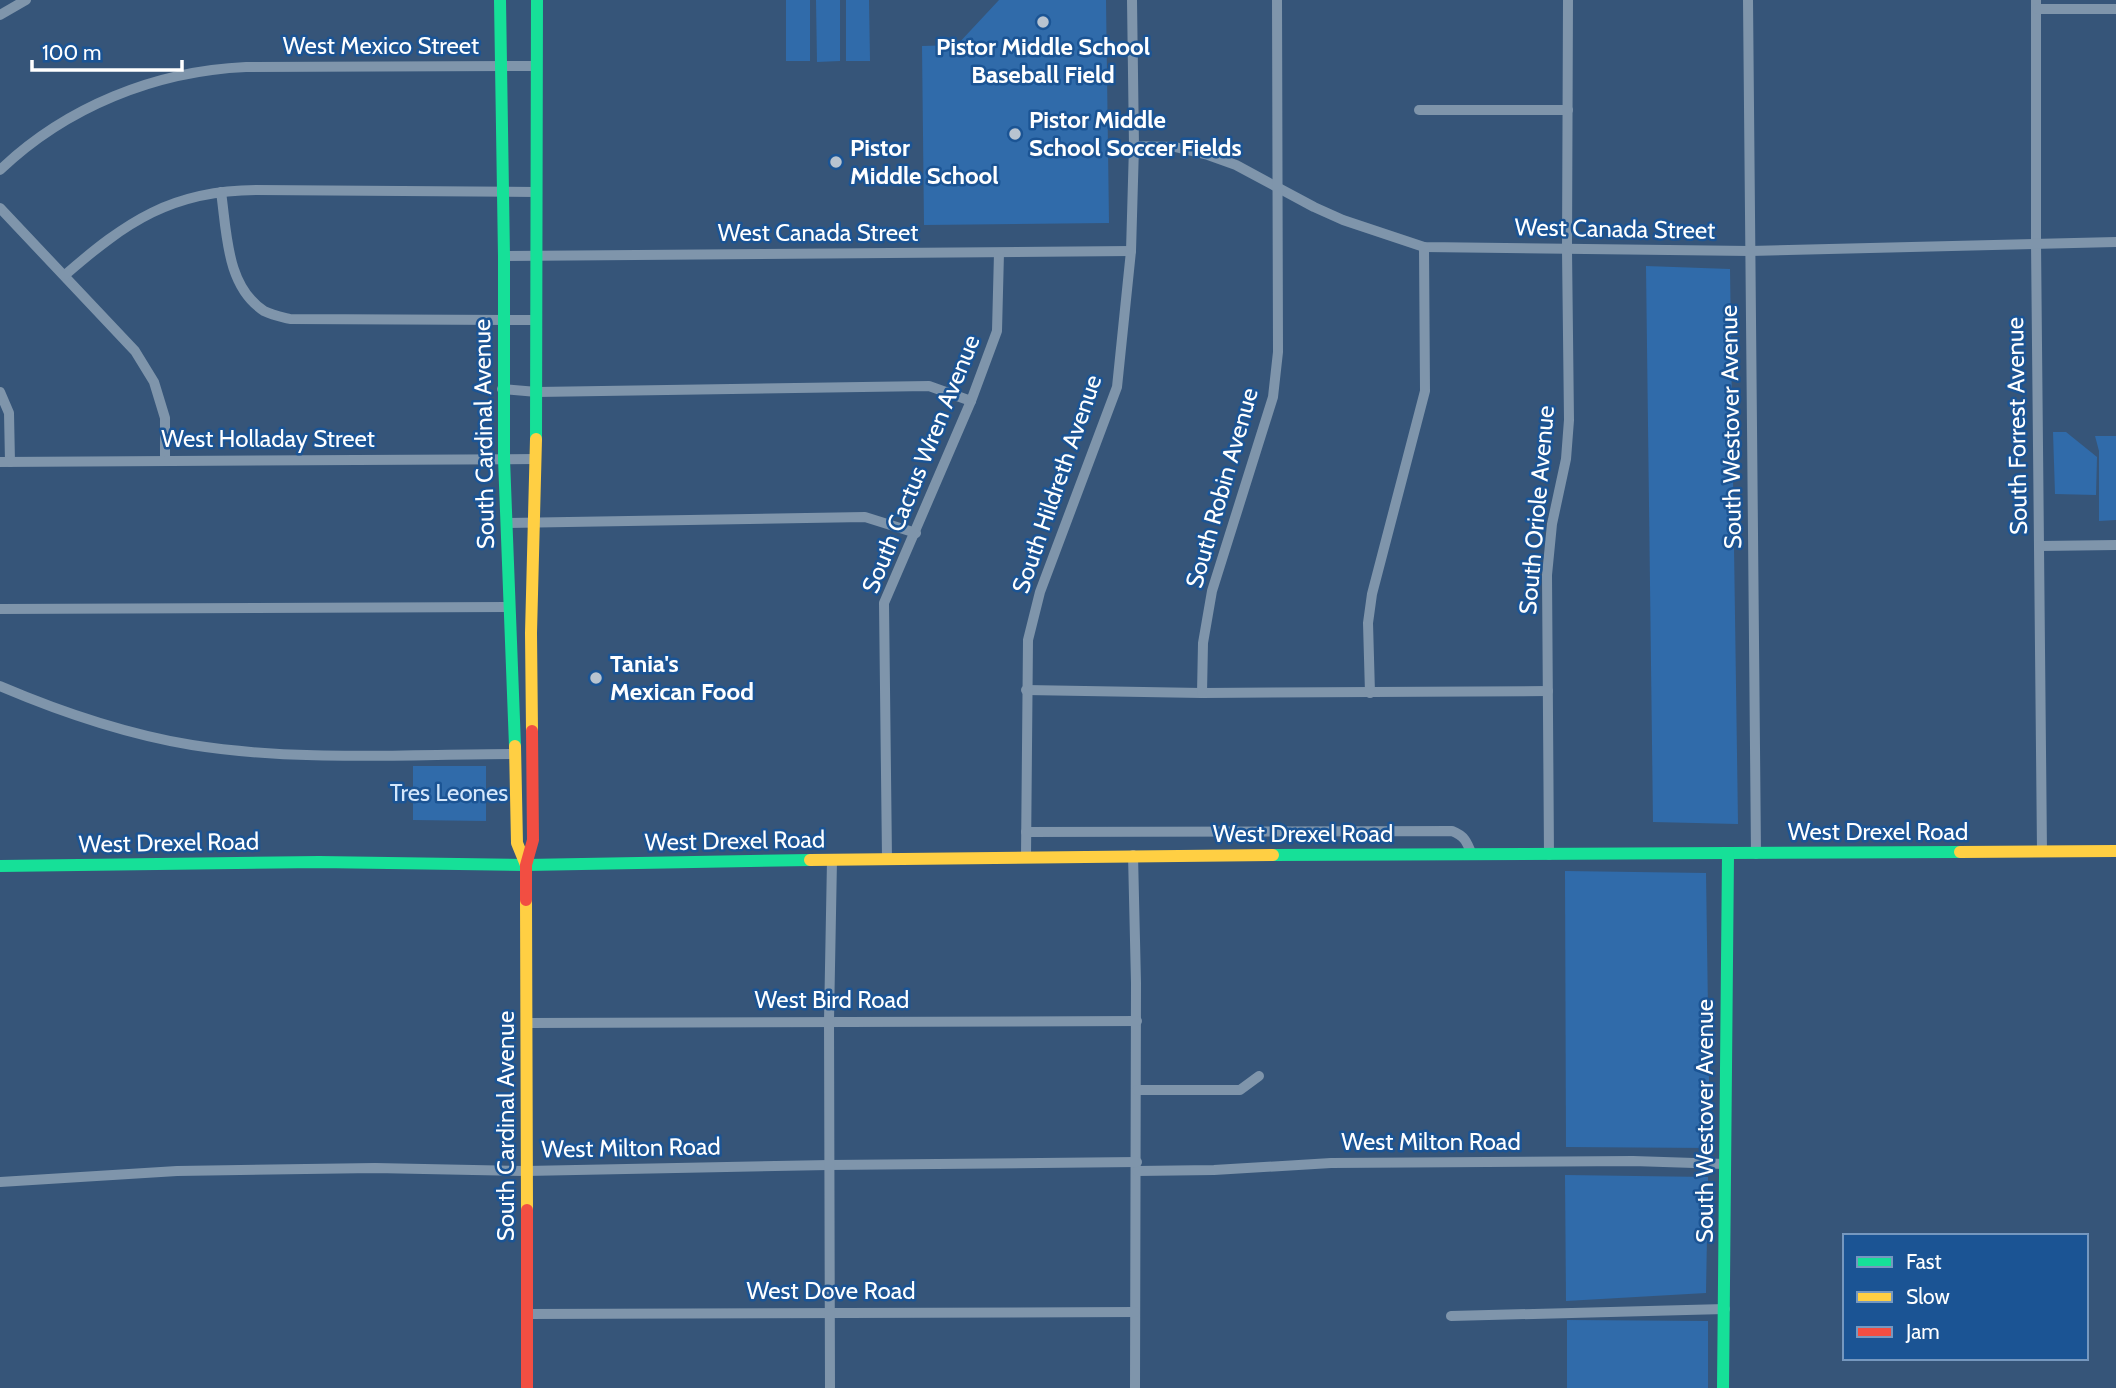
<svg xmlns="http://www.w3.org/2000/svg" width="2116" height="1388" font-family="Cabin,sans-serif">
<rect width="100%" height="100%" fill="#365579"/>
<g fill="#306baa">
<rect x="786" y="0" width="24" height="61"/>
<path d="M816 0H840V61L817 62Z"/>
<path d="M846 0H869L870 61H846Z"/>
<path d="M999 0H1106L1109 223 924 225 922 46 957 45Z"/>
<path d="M1646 266 1730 269 1738 824 1653 822Z"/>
<path d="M2053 432H2066L2097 457 2096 495 2055 494Z"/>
<path d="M2095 436H2116V520L2099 521V451Z"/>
<path d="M413 766H486V821L413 820Z"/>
<path d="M1565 871 1706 873 1710 1148 1566 1147Z"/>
<path d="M1565 1175 1708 1177 1706 1293 1566 1301Z"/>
<path d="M1567 1320 1708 1321V1388H1567Z"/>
</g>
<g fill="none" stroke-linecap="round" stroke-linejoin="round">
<g stroke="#7f95ab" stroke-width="10">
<path d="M1748 0 1756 854"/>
<path d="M2036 0V243L2042 852"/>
<path d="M2037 9H2116"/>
<path d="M0 15 26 0"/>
<path d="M1419 110H1568"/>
<path d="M1134 146 1175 147 1208 155 1236 165 1314 207 1343 220 1424 247 1750 251 2116 242"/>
<path d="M0 170C66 107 155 71 246 67L537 66"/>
<path d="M221 192C227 233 226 286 264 311 272 315 282 317 290 319L536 320"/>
<path d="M0 208 135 351 154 382 165 418V460"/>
<path d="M504 256 1131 251"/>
<path d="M65 275C126 222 172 190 257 190L536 192"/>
<path d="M502 389 537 392 929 386 971 401"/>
<path d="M0 392 9 413 10 462"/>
<path d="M0 462 536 459"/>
<path d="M506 523 865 517 916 533"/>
<path d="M2040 546 2116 545"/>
<path d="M0 609 508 607"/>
<path d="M0 686C61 712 126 734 192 745 299 762 408 754 515 754"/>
<path d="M1026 690 1202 693 1548 691"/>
<path d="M1202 693 1203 643 1212 591 1273 397 1278 352 1277 0"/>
<path d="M1370 693 1368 623 1372 594 1425 391 1424 247"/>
<path d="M1026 832 1452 831C1465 836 1467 842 1472 855"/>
<path d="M1133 855 1136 983 1135 1388"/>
<path d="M1549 855 1547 575 1552 524 1566 459 1569 420 1567 250 1568 0"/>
<path d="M1026 856 1028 640 1040 592 1117 387 1131 251 1134 146 1132 0"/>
<path d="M887 859 884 603 971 401 997 331 999 253"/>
<path d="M528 1023 1137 1021"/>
<path d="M1137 1090H1240L1259 1076"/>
<path d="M1137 1171 1214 1170 1331 1163 1633 1161 1725 1164"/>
<path d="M0 1182 177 1171 375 1168 526 1171 829 1165 1137 1162"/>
<path d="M527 1314 1135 1312"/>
<path d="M1451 1316 1725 1309"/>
<path d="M830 1388 829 1021 832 860"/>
</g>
<g stroke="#16e098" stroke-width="12">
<path d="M500 0 504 256V459L515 746"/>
<path d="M536 439 537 0"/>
<path d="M1273 855 1960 852"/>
<path d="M0 866 319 862 526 865 810 860"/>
<path d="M1723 1388 1728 855"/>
</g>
<g stroke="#ffcf43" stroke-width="12">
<path d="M532 731 531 633 536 439"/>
<path d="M515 746 517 843 526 865"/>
<path d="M1960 852 2116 851"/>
<path d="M810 860 1273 855"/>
<path d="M526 900 527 1210"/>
</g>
<g stroke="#f24e42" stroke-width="12">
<path d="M526 900V865L533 840 532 731"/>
<path d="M527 1388V1210"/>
</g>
</g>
<g fill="#b9c4d0" stroke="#1b5494" stroke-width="2.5">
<circle cx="1043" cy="22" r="7"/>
<circle cx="1015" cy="134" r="7"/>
<circle cx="836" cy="162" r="7"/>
<circle cx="596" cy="678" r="7"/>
</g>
<g text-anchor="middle" stroke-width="5" stroke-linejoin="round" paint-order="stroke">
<g font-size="24" fill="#fff" stroke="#1b5494">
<text x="381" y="54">West Mexico Street</text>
<text transform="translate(1615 229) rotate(1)" y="8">West Canada Street</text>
<text x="818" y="241">West Canada Street</text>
<text transform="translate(2017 426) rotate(-91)" y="8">South Forrest Avenue</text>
<text transform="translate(1731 427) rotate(-91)" y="8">South Westover Avenue</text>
<text transform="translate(484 434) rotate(-91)" y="8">South Cardinal Avenue</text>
<text x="268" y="447">West Holladay Street</text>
<text transform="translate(921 464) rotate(-68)" y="8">South Cactus Wren Avenue</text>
<text transform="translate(1057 484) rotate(-71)" y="8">South Hildreth Avenue</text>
<text transform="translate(1222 488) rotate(-74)" y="8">South Robin Avenue</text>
<text transform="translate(1537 510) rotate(-85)" y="8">South Oriole Avenue</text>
<text x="1878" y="840">West Drexel Road</text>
<text x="1303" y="842">West Drexel Road</text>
<text transform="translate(735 841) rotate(-1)" y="8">West Drexel Road</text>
<text transform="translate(169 843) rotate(-1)" y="8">West Drexel Road</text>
<text x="832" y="1008">West Bird Road</text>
<text transform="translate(1705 1121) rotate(-90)" y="8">South Westover Avenue</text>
<text transform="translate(506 1126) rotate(-90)" y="8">South Cardinal Avenue</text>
<text x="1431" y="1150">West Milton Road</text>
<text transform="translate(631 1148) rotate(-1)" y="8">West Milton Road</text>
<text x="831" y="1299">West Dove Road</text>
</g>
<g font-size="24" font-weight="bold" fill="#fff" stroke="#1b5494" text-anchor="start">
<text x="1043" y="55" text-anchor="middle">Pistor Middle School<tspan x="1043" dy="28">Baseball Field</tspan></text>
<text x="1029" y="128">Pistor Middle<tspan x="1029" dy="28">School Soccer Fields</tspan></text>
<text x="850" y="156">Pistor<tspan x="850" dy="28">Middle School</tspan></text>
<text x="610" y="672">Tania's<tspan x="610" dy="28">Mexican Food</tspan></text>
</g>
<g font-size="24" fill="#d4e7fb" stroke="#1b5494">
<text x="449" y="801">Tres Leones</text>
</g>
</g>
<rect x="1843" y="1234" width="245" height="126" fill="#1b5494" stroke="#7698bf" stroke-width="2"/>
<rect x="1857" y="1257" width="35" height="10" fill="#16e098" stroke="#7698bf" stroke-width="2"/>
<text x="1906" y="1269" font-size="21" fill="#ffffff">Fast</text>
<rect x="1857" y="1292" width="35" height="10" fill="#ffcf43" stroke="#7698bf" stroke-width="2"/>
<text x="1906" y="1304" font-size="21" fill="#ffffff">Slow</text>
<rect x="1857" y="1327" width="35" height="10" fill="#f24e42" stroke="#7698bf" stroke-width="2"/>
<text x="1906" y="1339" font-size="21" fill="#ffffff">Jam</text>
<path d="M32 60v10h150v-10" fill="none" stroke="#ffffff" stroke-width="3.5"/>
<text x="42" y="60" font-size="21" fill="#ffffff" stroke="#1b5494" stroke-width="5" paint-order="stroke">100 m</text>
</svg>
